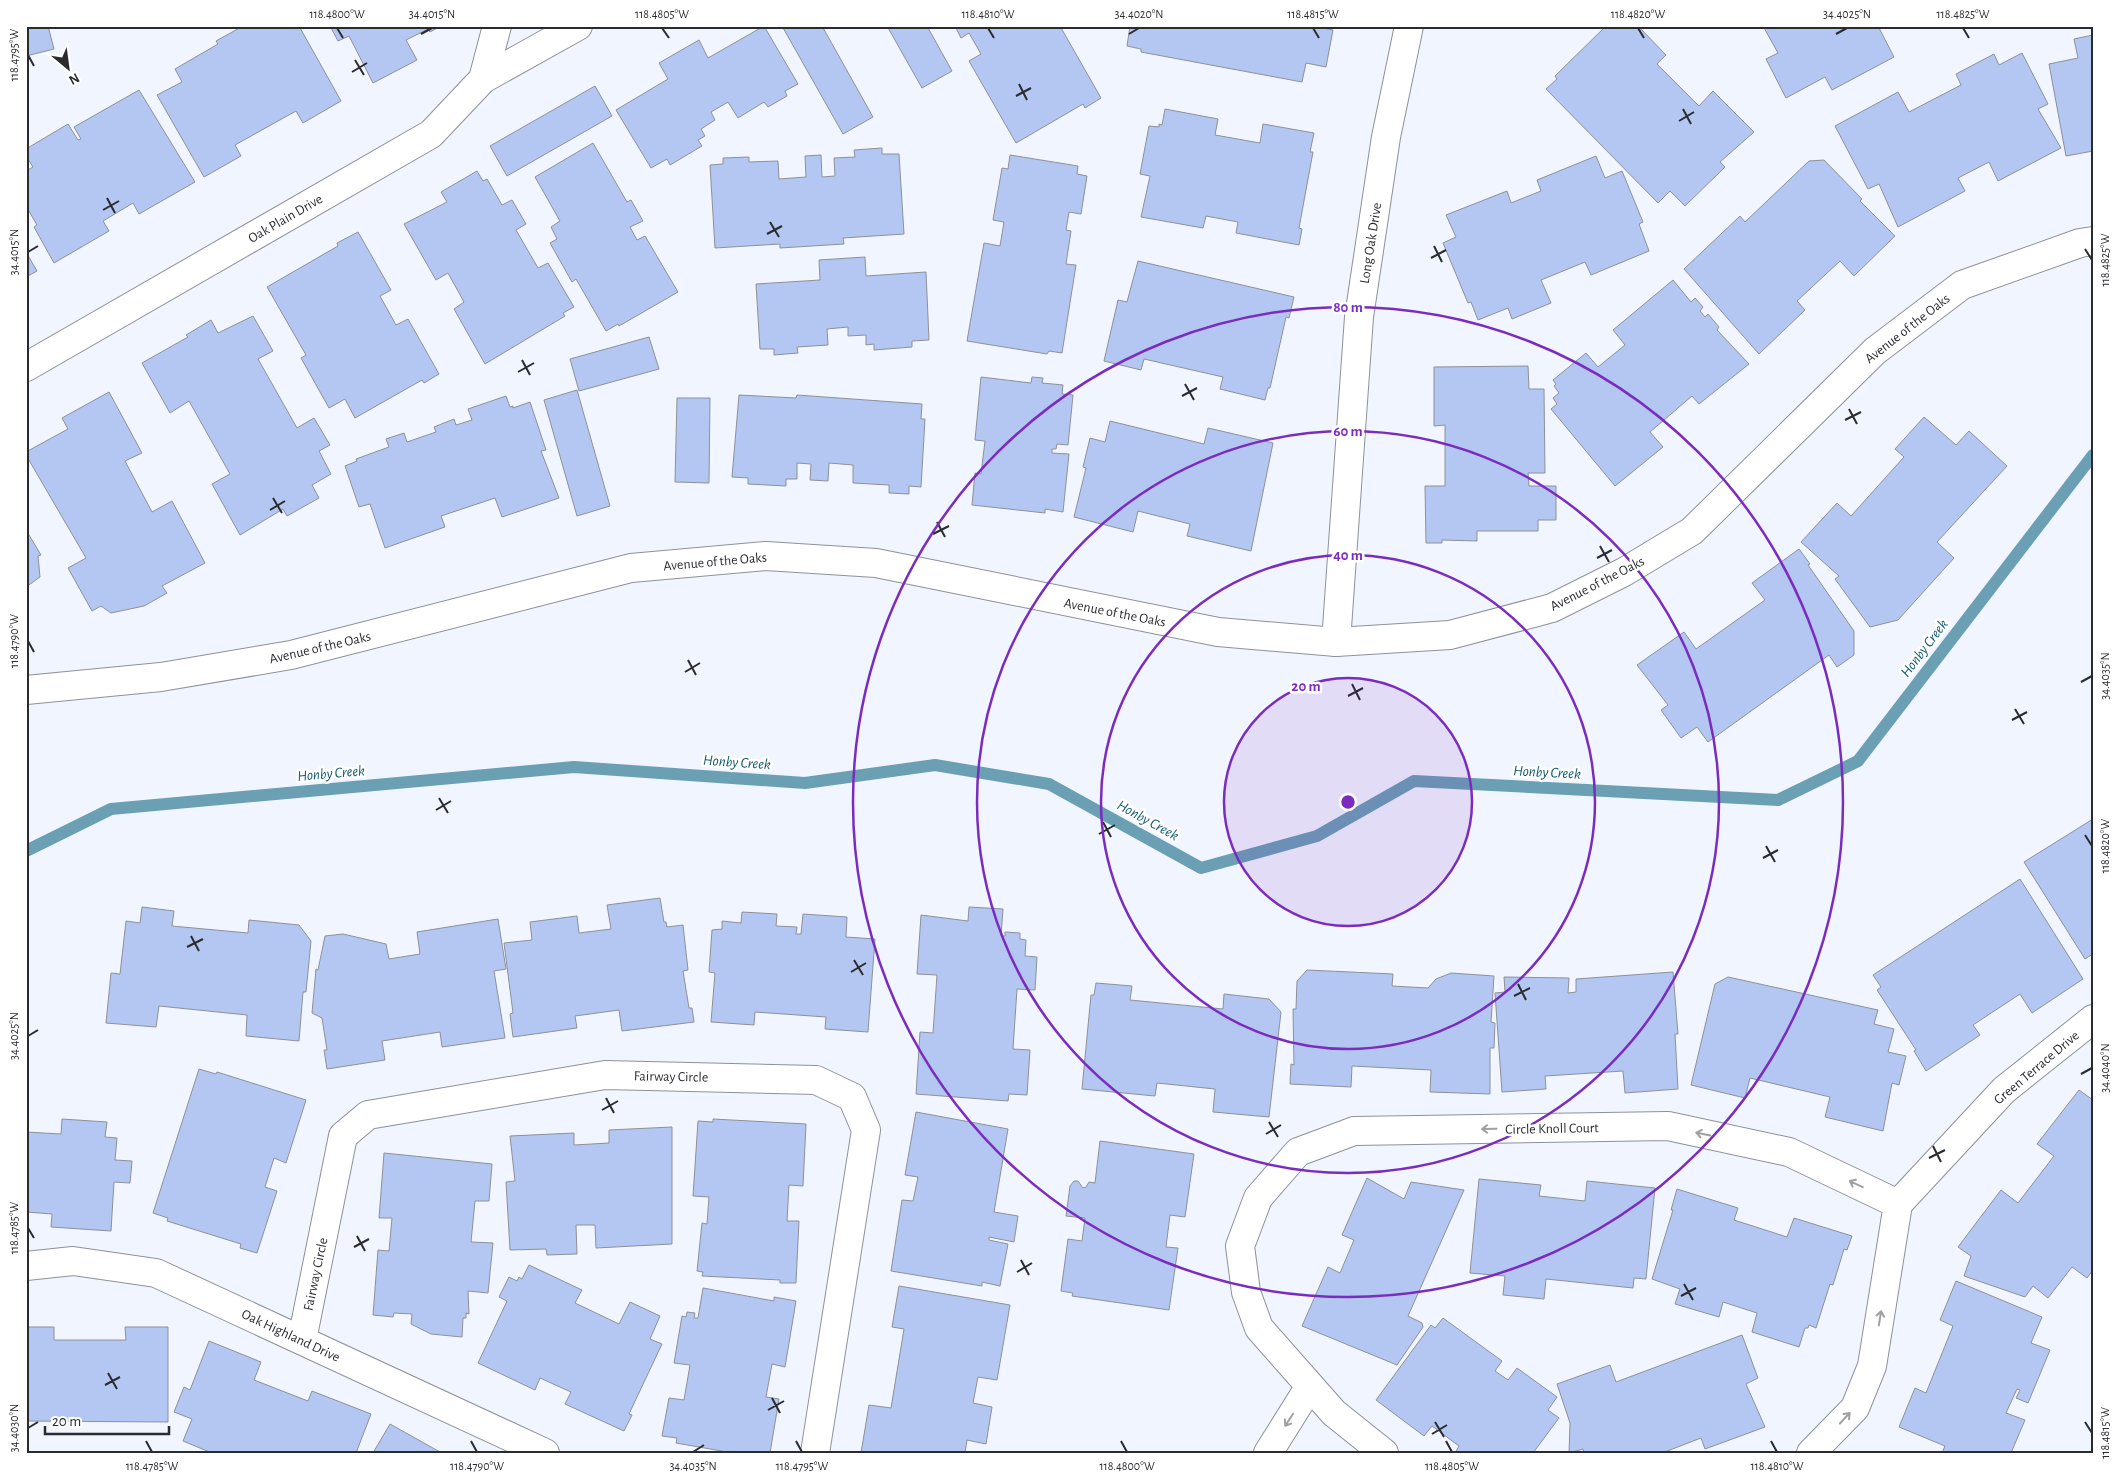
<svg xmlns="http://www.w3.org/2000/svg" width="2119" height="1479" font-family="'Alegreya Sans',sans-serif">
<rect width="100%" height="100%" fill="#f1f5ff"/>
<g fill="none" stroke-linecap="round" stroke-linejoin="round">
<path stroke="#6a9fb4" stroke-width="12" d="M26 851 111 809 574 767 805 783 935 765 1049 784 1201 868 1317 836 1414 781 1778 800 1858 761 2093 455"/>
</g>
<g fill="#b4c7f2" stroke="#8c9199">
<path d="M26 26H48L54 49 26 56Z"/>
<path d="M243 26H299L341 101 303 123 296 111 235 145 241 156 204 177 157 95 182 82 175 69 218 44 216 41Z"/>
<path d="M330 26H441L430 32 428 29 406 40 417 60 373 83 349 36 338 41Z"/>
<path d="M764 26 798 84 785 91 787 96 768 107 764 102 738 118 728 102 711 112 715 120 701 129 705 136 698 140 702 146 670 165 667 159 651 168 616 110 668 79 659 63 699 40 708 58Z"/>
<path d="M782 26H822L873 117 843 134Z"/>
<path d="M887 26H927L952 71 922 88Z"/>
<path d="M955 26H1060L1101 98 1085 108 1083 104 1016 143 969 61 981 54 969 33 961 38Z"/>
<path d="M1130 26H1324L1323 28 1333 30 1326 67 1306 63 1302 82 1141 52V49L1127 46Z"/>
<path d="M1606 26H1638L1666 55 1657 64 1699 106 1713 91 1754 132 1720 162 1725 167 1685 206 1670 191 1658 203 1546 89 1557 79 1555 76Z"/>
<path d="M1763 26H1878L1894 57 1832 90 1825 77 1786 98 1766 59 1778 53Z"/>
<path d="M2093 35V151L2066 156 2049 64 2078 58 2074 39Z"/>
<path d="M2022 53 2048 104 2038 109 2061 148 1998 181 1989 162 1958 178 1965 191 1898 227 1879 184 1868 189 1835 126 1898 92 1909 112 1961 85 1956 74 1994 54 1999 65Z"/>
<path d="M595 86 612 116 507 176 490 146Z"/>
<path d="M139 90 195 182 139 214 133 203 103 221 109 231 54 263 34 227 37 225 26 206V171L33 167 26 156V149L68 124 78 140 81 139 74 127Z"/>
<path d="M1165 109 1218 119 1215 135 1260 143 1263 124 1314 133 1310 152H1313L1299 228 1302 229 1299 245 1236 233 1238 222 1206 216 1203 228 1141 217 1150 176 1140 174 1149 126 1159 127V124L1162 125Z"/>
<path d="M593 143 627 202 631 200 643 221 630 227 637 240 645 236 678 292 619 326 618 324 606 331 576 279 572 282 550 243 557 239 551 227 560 221 535 177Z"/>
<path d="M882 148V154H899L904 234 843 238 844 244 780 248V244L715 248 710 165 723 164V158L749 157V162L778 161 779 179 806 177 805 156 821 155 822 177 835 176 834 158 855 157 854 150Z"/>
<path d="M1010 155 1078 166 1077 174 1087 176 1081 214 1069 212 1066 230 1071 231 1066 264 1076 265 1062 353 1049 351 1047 354 967 341 984 243 1000 246 1004 222 993 220 1002 168 1008 169Z"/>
<path d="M1596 156 1605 178 1622 171 1643 222 1639 224 1649 251 1591 275 1585 262 1541 280 1551 303 1512 319 1508 308 1478 320 1471 302 1468 303 1443 243 1456 237 1446 215 1507 191 1511 203 1541 191 1537 180Z"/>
<path d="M1824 160 1862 199 1860 201 1895 236 1854 276 1840 261 1797 301 1805 310 1759 354 1684 269 1740 216 1745 222 1809 161Z"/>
<path d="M477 171 483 181 487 179 502 205 512 200 526 224 516 230 538 268 548 263 574 307 563 313 565 316 485 364 454 309 464 302 448 273 436 280 404 224 447 202 441 192Z"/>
<path d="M358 232 391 290 380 296 396 325 408 319 439 374 424 383 422 380 355 418 345 399 329 408 301 358 306 355 267 287 338 246 337 243Z"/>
<path d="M26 252 37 271 26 277Z"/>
<path d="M865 257 866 276 926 272 929 340 912 341V347L874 350V344L866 345V335L848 336V327L827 329 828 345 797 347 798 353 774 355V349H760L756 284 820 280 819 260Z"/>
<path d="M1138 261 1294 297 1289 318 1286 317 1270 388H1268L1265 400 1220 389 1223 377 1144 359 1141 370 1104 361 1118 300 1127 302Z"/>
<path d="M1673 280 1691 302 1695 298 1703 307 1700 311 1705 317 1708 314 1719 327 1717 330 1749 364 1699 404 1692 396 1650 432 1663 447 1615 486 1551 409 1557 404 1553 398 1559 393 1554 386 1556 384 1553 380 1586 353 1598 367 1625 345 1613 330Z"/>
<path d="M253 316 273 351 258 359 297 428 314 418 330 445 319 451 331 474 312 485 319 498 287 516 283 509 240 535 212 484 230 474 189 401 170 413 142 363 188 337 186 335 211 320 218 333Z"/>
<path d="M649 337 659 369 579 391 570 359Z"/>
<path d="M1528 366 1529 389H1544L1545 473H1528L1529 486H1556V520H1538V531H1477V541L1442 540V543H1426L1425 486H1445V425L1434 426V367Z"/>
<path d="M981 377 1031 383 1032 377 1043 378 1042 383 1063 385 1062 394 1073 395 1068 445 1057 444 1056 449H1052V453L1069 454 1063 512 1045 509V513L972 505 975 473 981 474 985 441 975 440Z"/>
<path d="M577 390 610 506 577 516 544 400Z"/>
<path d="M109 392 142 453 125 461 152 512 172 501 205 563 162 586 167 593 144 606 111 613 101 606 92 611 68 568 86 558 26 455V452L68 429 62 418Z"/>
<path d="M739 395 796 398 797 395 922 404 921 419H925L921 487 909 486V494L889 493V485L853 483V465L829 463 828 481 810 480 811 464 797 463V479H786V486L748 484V478L732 477Z"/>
<path d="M506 396 510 407 513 406V408L530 402 546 450 541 451 559 498 502 517 495 498 441 516 445 527 385 548 370 504 359 507 345 466 357 461 356 459 389 447 386 439 404 433 407 442 436 432 434 427 454 419 456 425 472 420 468 409Z"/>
<path d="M677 398H710L709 483 675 482Z"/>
<path d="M1924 417 1956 445 1969 431 2007 466 1937 542 1954 558 1898 620 1870 627 1835 579 1839 576 1801 542 1837 503 1851 516 1904 457 1895 449Z"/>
<path d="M1110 421 1204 444 1208 428 1273 443 1251 551 1187 536 1190 524 1138 511 1133 532 1074 517 1086 468 1083 467 1090 438 1105 442Z"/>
<path d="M26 530 41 555 38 556 40 577 26 587Z"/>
<path d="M1799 549 1810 564 1808 565 1854 631V655L1837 667 1829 655 1708 742 1697 727 1681 738 1661 710 1668 705 1637 665 1684 632 1696 649 1765 600 1752 583Z"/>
<path d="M2093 819V954L2085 959 2024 862Z"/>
<path d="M2020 879 2083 979 2032 1013 2020 994 1973 1025 1980 1035 1926 1071 1914 1051 1916 1050 1877 990 1881 987 1873 975Z"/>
<path d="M660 898 664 922H666L667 927 683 925 688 970 683 971 689 1008H692L694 1022 622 1031 619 1010 575 1016 577 1028 513 1037 510 1014 513 1013 504 943 532 940 530 922 577 916 579 933 611 929 607 905Z"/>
<path d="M142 907 174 911 172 926 248 933 249 920 299 925 311 941 306 992H303L299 1041 246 1036 247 1015 159 1006 156 1027 106 1023 111 973 120 974 126 921 140 923Z"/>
<path d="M969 907 1003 909 1001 936H1005V932L1020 933V939L1026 940 1025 956 1037 957 1035 990 1017 989 1013 1049 1030 1050 1027 1095 1009 1094 1008 1101 916 1094 920 1032 933 1033 937 975 917 974 921 915 968 921Z"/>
<path d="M742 912 777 914 776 926 797 927 796 934H801L803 914 847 917 846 937 875 939 868 1032 825 1029 826 1017 755 1012 754 1025 711 1022 715 973 709 972 712 930 722 929V921L741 923Z"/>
<path d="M498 919 506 969 494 971 505 1038 442 1047 440 1032 382 1041 385 1060 327 1069 324 1050H327L322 1018 312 1013 316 969 318 970 325 936 343 934 386 944 389 959 420 954 417 932Z"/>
<path d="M1307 970 1393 974 1392 986 1428 988 1436 979 1451 973 1494 976 1491 1022 1495 1023 1494 1048H1490V1094L1430 1092 1431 1070 1352 1066 1351 1087 1290 1084 1291 1064 1294 1065 1293 1009H1296L1297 981Z"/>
<path d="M1673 972 1678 1034H1675L1678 1089 1625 1093 1623 1071 1545 1076 1546 1089 1502 1092 1495 993 1505 992 1504 977 1569 978 1568 993 1576 992V979Z"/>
<path d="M1728 977 1878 1010 1874 1024 1894 1029 1888 1052 1906 1056 1899 1085 1892 1083 1883 1131 1825 1117 1830 1097 1750 1078 1745 1098 1691 1085 1715 984Z"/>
<path d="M1096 983 1132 986 1130 1000 1223 1009 1224 994 1269 999 1281 1012 1269 1117 1213 1112 1215 1089 1157 1083 1155 1096 1082 1089 1091 995H1094Z"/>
<path d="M199 1069 216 1074 217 1072 306 1100 286 1163 274 1158 265 1187 277 1191 257 1253 240 1248 241 1244 167 1221 168 1218 153 1213Z"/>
<path d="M2079 1090 2093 1100V1270L2087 1278 2072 1267 2048 1298 2033 1286 2025 1297 1964 1276 1971 1256 1958 1247 2001 1190 2018 1203 2054 1156 2037 1144Z"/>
<path d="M916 1112 1008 1129 994 1212 1018 1216 1014 1242 989 1237V1240L1008 1244 1000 1286 982 1282V1286L891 1271 902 1200 913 1201 918 1177 905 1175Z"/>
<path d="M62 1119 107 1122 105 1137 117 1138 115 1160 132 1161 130 1183 114 1182 111 1231 51 1227 52 1214 26 1212V1132L61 1134Z"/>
<path d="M713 1119 806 1124 803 1186 789 1185 787 1221H799L796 1283H780V1280L702 1276 703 1272 697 1271 702 1223 707 1224 709 1197 693 1196 698 1121 713 1122Z"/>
<path d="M672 1127V1244L596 1248 595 1225H576L577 1254 547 1255 546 1249 510 1250 506 1182 515 1181 510 1136 574 1133V1145L609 1143V1130Z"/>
<path d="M1100 1141 1194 1154 1185 1217 1170 1215 1166 1247 1178 1248 1169 1310 1072 1296 1073 1293 1061 1291 1068 1239 1082 1241 1085 1218 1066 1216 1070 1186 1074 1181H1078L1083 1188 1086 1187 1089 1182 1095 1183Z"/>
<path d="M384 1153 492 1164 489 1201H475L471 1242 493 1243 488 1293 468 1291 469 1314 466 1313V1318H463L462 1337 431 1334 411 1324 412 1314 394 1313 393 1317 373 1315 378 1250 389 1251 392 1218H379Z"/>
<path d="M1367 1178 1404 1199 1411 1182 1464 1190 1408 1316 1422 1323 1423 1327 1397 1365 1302 1326 1328 1267 1340 1273 1354 1240 1342 1235Z"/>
<path d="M1479 1179 1541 1185 1539 1196 1585 1201 1587 1181 1655 1188 1646 1279 1634 1278 1633 1288 1546 1279 1544 1299 1503 1295 1505 1276 1470 1273Z"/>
<path d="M1677 1189 1738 1208 1734 1220 1787 1237 1794 1218 1852 1236 1847 1250 1844 1249 1833 1285 1830 1284 1816 1328 1809 1325 1808 1328H1805L1799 1347 1752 1332 1757 1313 1723 1302 1719 1317 1675 1304 1680 1289 1652 1279 1673 1210H1671Z"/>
<path d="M529 1265 582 1290 575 1303 619 1324 630 1302 660 1316 650 1339 662 1344 629 1414 632 1415 624 1431 565 1404 571 1392 540 1378 535 1390 478 1363 507 1301 499 1297 509 1277 517 1281 519 1277 522 1279Z"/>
<path d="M1956 1281 2042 1317 2031 1343 2050 1350 2028 1403 2016 1398 2020 1390 2017 1389 2006 1413 2025 1420 2011 1453H1942L1945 1446 1899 1427 1915 1388 1926 1393 1953 1326 1940 1320Z"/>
<path d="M899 1286 1010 1305 997 1380 978 1377 973 1403 992 1407 986 1444 967 1440 965 1453H861L869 1405 891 1408 904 1329 892 1327Z"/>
<path d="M703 1288 774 1301V1297L796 1301 785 1367 772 1364 766 1397 779 1399 770 1453H733L676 1443 677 1438 662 1436 669 1398 684 1400 690 1365 674 1363 682 1316 686 1317 687 1312 695 1313 694 1318H698Z"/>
<path d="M1443 1318 1502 1361 1495 1371 1508 1380 1517 1368 1557 1397 1548 1410 1559 1418 1533 1453H1455L1459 1446 1432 1426 1424 1436 1376 1400 1431 1325 1435 1328Z"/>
<path d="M26 1327H54V1340H126L125 1327H168V1422L26 1421Z"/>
<path d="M1742 1335 1758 1378 1746 1384 1765 1427 1705 1449 1701 1438 1662 1453H1584L1583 1449 1569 1453 1570 1423 1557 1384 1610 1365 1616 1382Z"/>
<path d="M209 1341 261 1362 254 1380 308 1401 312 1391 371 1414 356 1453H212L183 1441 192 1419 174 1412 184 1387 190 1390Z"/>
<path d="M390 1424 440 1452 439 1453H373Z"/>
</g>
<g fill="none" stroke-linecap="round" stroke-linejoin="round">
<g stroke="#8d919a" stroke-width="30">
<g id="street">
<path d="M483 79 578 26"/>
<path d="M26 367 431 134 483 79 497 26"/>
<path d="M1336 642 1359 317 1386 137 1409 26"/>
<path d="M1898 1204 2004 1090 2093 1019"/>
<path d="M26 1266 73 1261 156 1273 545 1453"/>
<path d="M302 1340 343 1136 368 1115 605 1075 816 1080 852 1097 866 1130 815 1453"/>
<path d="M1268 1453 1310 1386"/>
<path d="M1384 1453 1334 1413 1259 1328 1246 1292 1240 1246 1258 1198 1298 1152 1354 1131 1668 1126 1789 1152 1898 1204 1872 1366 1855 1408 1811 1453"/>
</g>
</g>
<g stroke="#8d919a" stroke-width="30">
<path id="secondary" d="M26 690 161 677 291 655 631 568 766 556 876 563 1218 632 1336 642 1450 635 1552 608 1624 572 1692 531 1875 351 1962 285 2080 243 2093 241"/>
</g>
<use href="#street" stroke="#fff" stroke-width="28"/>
<use href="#secondary" stroke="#fff" stroke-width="28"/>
</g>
<defs><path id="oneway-shaft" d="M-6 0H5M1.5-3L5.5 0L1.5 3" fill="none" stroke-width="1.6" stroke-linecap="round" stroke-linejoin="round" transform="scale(1.25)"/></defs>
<g stroke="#9fa0a1">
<use href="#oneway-shaft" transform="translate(1489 1129) rotate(179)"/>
<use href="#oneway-shaft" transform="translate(1703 1134) rotate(-168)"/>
<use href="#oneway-shaft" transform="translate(1856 1184) rotate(-155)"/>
<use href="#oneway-shaft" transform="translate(1880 1318) rotate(-81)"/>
<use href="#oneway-shaft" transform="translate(1845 1418) rotate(-47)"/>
<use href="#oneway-shaft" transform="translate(1289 1420) rotate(123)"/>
</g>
<path fill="none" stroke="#2a2b2f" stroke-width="2" d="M337 28 343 38M662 28 669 38M988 28 994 38M1313 28 1319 38M1638 28 1644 38M1963 28 1969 38M421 34 432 28M1129 34 1139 28M1836 34 1847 28M28 55 34 66M355 60 364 75M352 72 367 63M1019 84 1027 100M1016 96 1031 88M1683 109 1691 124M1679 121 1694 112M107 198 115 213M103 210 119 201M770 222 779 237M767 234 782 226M1434 246 1442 262M2085 249 2092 260M28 252 38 246M1431 258 1446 250M522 360 530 375M518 372 534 363M1185 384 1194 400M1182 396 1197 388M1849 409 1857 424M1845 420 1861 412M273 498 282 513M270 510 285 501M937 522 945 537M933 534 949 526M1600 546 1609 562M1597 558 1612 550M28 641 34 652M688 660 696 675M685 672 700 663M2081 682 2092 676M1352 684 1360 700M1348 696 1363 688M2015 709 2024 724M2012 720 2027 712M439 798 448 813M436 810 451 801M1103 822 1111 837M1099 834 1115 825M2085 835 2092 846M1766 846 1775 862M1763 858 1778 850M191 936 199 951M187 947 203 939M854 960 863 975M851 972 866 963M1518 984 1526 1000M1514 996 1530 988M28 1036 38 1030M2081 1074 2092 1068M606 1098 614 1113M602 1110 618 1101M1269 1122 1278 1137M1266 1134 1281 1125M1933 1146 1941 1162M1929 1158 1945 1150M28 1228 34 1238M357 1236 365 1251M354 1247 369 1239M1021 1260 1029 1275M1017 1272 1032 1263M1684 1284 1693 1300M1681 1296 1696 1288M108 1373 117 1389M105 1385 120 1377M772 1398 780 1413M768 1410 784 1401M1435 1422 1444 1437M2085 1422 2092 1433M28 1428 38 1422M1432 1434 1447 1425M146 1441 152 1452M471 1441 477 1452M796 1441 802 1452M1121 1441 1127 1452M1446 1441 1452 1452M1771 1441 1777 1452M693 1452 704 1445"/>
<circle cx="1348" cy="802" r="124" fill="#7b2cbf" fill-opacity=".12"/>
<g fill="none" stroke="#7b2cbf" stroke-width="2.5">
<circle cx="1348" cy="802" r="124"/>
<circle cx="1348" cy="802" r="247"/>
<circle cx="1348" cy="802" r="371"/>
<circle cx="1348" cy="802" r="495"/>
</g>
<g text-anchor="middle" stroke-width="5" stroke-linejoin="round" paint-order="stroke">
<g font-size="14" fill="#2a2b2f" stroke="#fff">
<text transform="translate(285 218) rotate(-30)" y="5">Oak Plain Drive</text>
<text transform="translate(1370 243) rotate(-81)" y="5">Long Oak Drive</text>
<text transform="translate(1907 328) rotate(-38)" y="5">Avenue of the Oaks</text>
<text transform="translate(715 561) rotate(-5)" y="5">Avenue of the Oaks</text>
<text transform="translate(1597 583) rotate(-27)" y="5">Avenue of the Oaks</text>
<text transform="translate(1115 612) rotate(11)" y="5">Avenue of the Oaks</text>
<text transform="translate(320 647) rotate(-13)" y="5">Avenue of the Oaks</text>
<text transform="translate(2036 1067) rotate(-40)" y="5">Green Terrace Drive</text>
<text transform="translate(671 1076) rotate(1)" y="5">Fairway Circle</text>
<text transform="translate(1552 1128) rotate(-1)" y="5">Circle Knoll Court</text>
<text transform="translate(315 1274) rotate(-78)" y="5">Fairway Circle</text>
<text transform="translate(291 1335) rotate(25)" y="5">Oak Highland Drive</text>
</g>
<g font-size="15" font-style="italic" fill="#125a6f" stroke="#fff">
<text transform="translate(1924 648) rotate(-53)" y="5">Honby Creek</text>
<text transform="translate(737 762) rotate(4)" y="5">Honby Creek</text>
<text transform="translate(1547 772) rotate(3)" y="5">Honby Creek</text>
<text transform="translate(331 773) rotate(-5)" y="5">Honby Creek</text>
<text transform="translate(1148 820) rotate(29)" y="5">Honby Creek</text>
</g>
</g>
<circle cx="1348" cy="802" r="8" fill="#7b2cbf" stroke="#fff" stroke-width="2.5"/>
<g font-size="15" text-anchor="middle" font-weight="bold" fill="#7b2cbf" stroke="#fff" stroke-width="5" stroke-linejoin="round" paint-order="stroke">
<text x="1348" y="312">80 m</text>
<text x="1348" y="436">60 m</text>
<text x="1348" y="560">40 m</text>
<text x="1306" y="691">20 m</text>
</g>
<rect width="2119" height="1479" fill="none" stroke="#ffffff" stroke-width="55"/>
<g transform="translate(68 68) rotate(151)" stroke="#ffffff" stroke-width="4" paint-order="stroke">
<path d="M0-4L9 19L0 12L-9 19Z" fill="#2a2b2f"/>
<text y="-8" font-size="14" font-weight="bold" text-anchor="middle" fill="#2a2b2f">N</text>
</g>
<path d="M45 1426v8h124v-8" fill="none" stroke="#2a2b2f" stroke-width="2.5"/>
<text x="52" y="1426" font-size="15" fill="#2a2b2f" stroke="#ffffff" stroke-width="4" paint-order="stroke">20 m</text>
<rect x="28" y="28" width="2064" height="1424" fill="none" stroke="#2a2b2f" stroke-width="2"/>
<g font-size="12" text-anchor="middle" fill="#2a2b2f">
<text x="337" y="18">118.4800°W</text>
<text x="432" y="18">34.4015°N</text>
<text x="662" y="18">118.4805°W</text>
<text x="988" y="18">118.4810°W</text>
<text x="1139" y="18">34.4020°N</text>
<text x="1313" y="18">118.4815°W</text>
<text x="1638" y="18">118.4820°W</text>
<text x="1847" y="18">34.4025°N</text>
<text x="1963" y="18">118.4825°W</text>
<text transform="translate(14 55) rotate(-90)" y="4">118.4795°W</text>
<text transform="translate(14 252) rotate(-90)" y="4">34.4015°N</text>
<text transform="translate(2105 260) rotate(-90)" y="4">118.4825°W</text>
<text transform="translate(14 641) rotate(-90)" y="4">118.4790°W</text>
<text transform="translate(2105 676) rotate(-90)" y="4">34.4035°N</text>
<text transform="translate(2105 846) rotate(-90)" y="4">118.4820°W</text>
<text transform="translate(14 1036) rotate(-90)" y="4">34.4025°N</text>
<text transform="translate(2105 1068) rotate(-90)" y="4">34.4040°N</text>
<text transform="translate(14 1228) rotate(-90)" y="4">118.4785°W</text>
<text transform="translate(14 1428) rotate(-90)" y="4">34.4030°N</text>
<text transform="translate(2105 1433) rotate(-90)" y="4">118.4815°W</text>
<text x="152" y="1470">118.4785°W</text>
<text x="477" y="1470">118.4790°W</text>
<text x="693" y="1470">34.4035°N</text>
<text x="802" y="1470">118.4795°W</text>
<text x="1127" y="1470">118.4800°W</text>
<text x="1452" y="1470">118.4805°W</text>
<text x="1777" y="1470">118.4810°W</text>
</g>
</svg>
